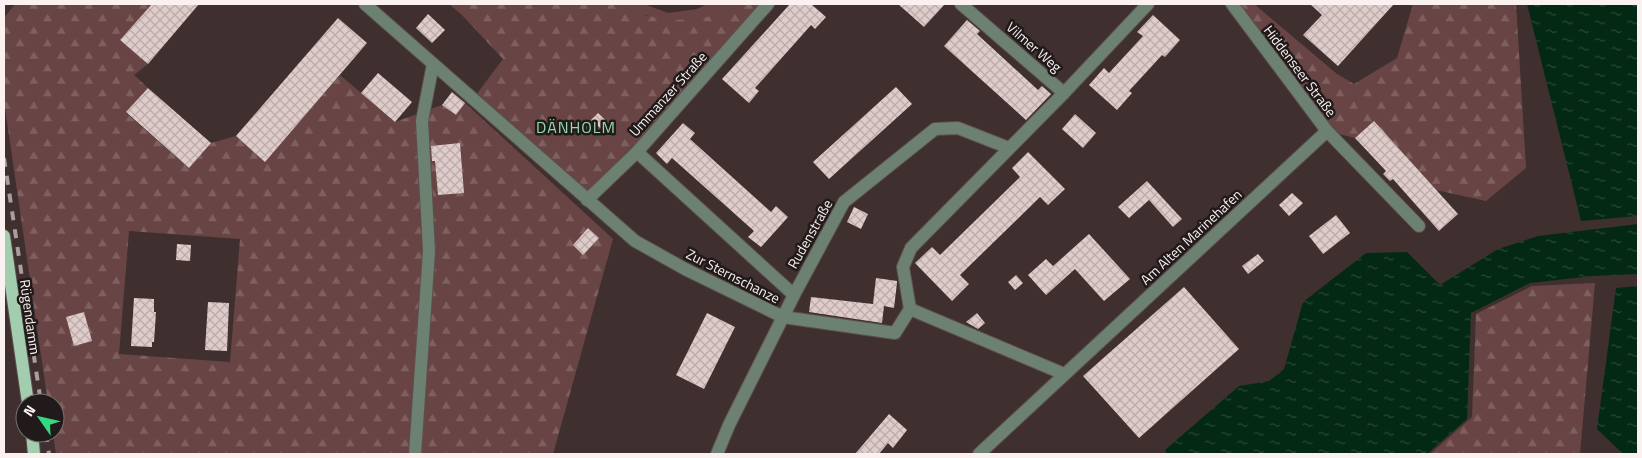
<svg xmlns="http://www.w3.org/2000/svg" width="1642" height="458" font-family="'Titillium Web',sans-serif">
<defs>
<pattern id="forest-firs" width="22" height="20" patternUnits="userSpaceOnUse" patternTransform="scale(1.25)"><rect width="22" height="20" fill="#684544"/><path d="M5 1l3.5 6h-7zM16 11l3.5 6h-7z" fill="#7e605f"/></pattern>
<pattern id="water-ripples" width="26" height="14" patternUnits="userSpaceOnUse" patternTransform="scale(1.25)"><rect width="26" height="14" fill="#032914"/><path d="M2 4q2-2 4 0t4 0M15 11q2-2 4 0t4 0" fill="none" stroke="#294836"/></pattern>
<pattern id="building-cross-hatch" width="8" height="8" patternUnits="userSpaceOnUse" patternTransform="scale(1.25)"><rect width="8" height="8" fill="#dfccca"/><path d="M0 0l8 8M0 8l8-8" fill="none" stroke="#baabaa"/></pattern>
</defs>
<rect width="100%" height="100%" fill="#3f302f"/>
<g fill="url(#forest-firs)" fill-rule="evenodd">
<path d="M15 4H152L120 40 148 64 134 75 148 88 126 113 189 168 211 143 236 136 265 161 340 75 395 122 442 105 456 115 465 103 613 239 553 454H56L53 433H55V403H48L4 101V18ZM129 231 240 239 230 362 119 354Z"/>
<path d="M449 4H625L647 16 737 12 740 4H768L587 200 473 99 503 59 461 14Z"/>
<path d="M1232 4H1254L1337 74 1354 84 1397 58 1413 4H1516L1526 168 1486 201 1436 190 1374 121 1355 138 1327 131Z"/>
<path d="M1595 283 1580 454H1430L1472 417 1476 314 1532 286Z"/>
</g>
<path fill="#684544" d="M625 4H644L668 13 697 9 707 4H740L738 12C699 18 659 29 625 4Z"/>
<g fill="url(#water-ripples)">
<path d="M1527 4H1638V216L1581 221Z"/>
<path d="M1638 224V274L1593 276 1530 283 1471 313 1467 419 1427 454H1166L1165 450 1239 386 1269 381 1284 369 1303 302 1366 253 1407 252 1440 285 1498 249 1538 236Z"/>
<path d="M1638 286V454H1623L1597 429 1616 288Z"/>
</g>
<g fill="url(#building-cross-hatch)">
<path d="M152 4H199L148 64 120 40Z"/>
<path d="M790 4H811L826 17 815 29 811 25 755 88 759 91 749 103 722 79Z"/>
<path d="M898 4H945L924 27Z"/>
<path d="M1310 4H1394L1338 66 1303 35 1322 15Z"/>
<path d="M428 14 445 30 432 43 416 28Z"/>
<path d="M1153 15 1180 40 1165 57 1162 55 1129 91 1132 93 1117 110 1089 85 1104 68 1109 73 1143 36 1137 32Z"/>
<path d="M338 18 367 43 265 162 236 136Z"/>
<path d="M967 20 980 31 977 34 1038 90 1042 86 1051 94 1026 120 944 46Z"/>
<path d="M378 73 412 102 395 122 361 93Z"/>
<path d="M896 87 912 104 829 179 813 162Z"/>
<path d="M148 88 211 143 189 168 126 112Z"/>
<path d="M452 92 465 103 456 115 442 105Z"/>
<path d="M598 113 612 126 606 133 591 120Z"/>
<path d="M1075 114 1096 133 1083 148 1062 129Z"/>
<path d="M1374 121 1458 214 1439 231 1393 179 1390 181 1383 174 1386 171 1355 138Z"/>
<path d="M683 123 695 133 690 139 771 212 776 206 788 217 761 247 748 237 754 231 672 158 667 164 656 153Z"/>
<path d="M460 143 464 193 438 195 435 161H432L431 146Z"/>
<path d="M1028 152 1065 189 1048 205 1040 197 960 275 969 284 952 301 915 263 932 247 940 255 1020 177 1012 168Z"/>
<path d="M1147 181 1182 219 1173 227 1149 200 1129 218 1118 207Z"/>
<path d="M1292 193 1303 203 1289 216 1279 205Z"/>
<path d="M854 207 868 214 861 229 847 222Z"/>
<path d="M1336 215 1350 233 1323 254 1309 236Z"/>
<path d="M588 228 599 238 583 255 573 245Z"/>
<path d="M1089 234 1130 279 1104 301 1075 269 1046 295 1028 275 1046 259 1053 266Z"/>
<path d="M177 244 191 245 190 261 176 260Z"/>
<path d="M1258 254 1264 261 1248 274 1242 266Z"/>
<path d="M1016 275 1023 283 1015 290 1008 282Z"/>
<path d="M876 278 897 281V283L894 308 884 306 882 323 809 312 811 297 873 304Z"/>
<path d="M1184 287 1239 349 1139 438 1083 376Z"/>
<path d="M134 298 154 299V312H156L154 342H152V347L131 346Z"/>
<path d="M208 302 229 303 227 351 205 350Z"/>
<path d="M84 312 92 341 74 346 66 317Z"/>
<path d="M707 313 735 327 704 389 676 375Z"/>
<path d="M977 313 985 323 978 329 966 322Z"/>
<path d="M889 414 907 430 893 448 888 443 879 454H855Z"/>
</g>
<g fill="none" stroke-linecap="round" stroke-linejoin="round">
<g stroke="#5d4f4e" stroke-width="14">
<g id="minor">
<path d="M365 4 635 241 685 269 783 317 895 333 910 309 1064 374"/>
<path d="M961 4 1064 93"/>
<path d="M1232 4 1327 131"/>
<path d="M637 152 794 295"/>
<path d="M587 200 637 152 768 4"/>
<path d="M910 309 903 267 911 248 1064 93 1148 4"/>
<path d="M415 454 429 251 422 121 433 64"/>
<path d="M717 454 729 425 794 295 844 202 935 129 958 128 1009 148"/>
<path d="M979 454 1327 131 1419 226"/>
</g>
</g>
<g stroke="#5d4f4e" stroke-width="14">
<g id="major">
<path d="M4 236 28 403"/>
<path d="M32 433 34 454"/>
</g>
</g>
<use href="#minor" stroke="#6c8172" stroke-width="12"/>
<use href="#major" stroke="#a2cdaf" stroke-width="12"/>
<g stroke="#a99e9d" stroke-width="4" stroke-dasharray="9 9" stroke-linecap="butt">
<path d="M4 158 41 403"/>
<path d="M46 433 49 454"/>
</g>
</g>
<g text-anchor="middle" stroke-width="5" stroke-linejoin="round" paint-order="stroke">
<g font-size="14" fill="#faf1f0" stroke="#211a1a">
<text transform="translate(1034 47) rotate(41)" y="5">Vilmer Weg</text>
<text transform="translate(1300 71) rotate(53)" y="5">Hiddenseer Straße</text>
<text transform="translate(668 94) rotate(-48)" y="5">Ummanzer Straße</text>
<text transform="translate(810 234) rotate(-61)" y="5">Rudenstraße</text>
<text transform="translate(1191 237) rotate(-43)" y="5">Am Alten Marinehafen</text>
<text transform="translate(733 276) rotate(27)" y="5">Zur Sternschanze</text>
<text transform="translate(30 317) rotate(82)" y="5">Rügendamm</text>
</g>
<g font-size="16" letter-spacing="1" fill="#94dcac" stroke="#211a1a">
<text x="576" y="133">DÄNHOLM</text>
</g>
</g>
<rect width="1642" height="458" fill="none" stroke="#faf1f0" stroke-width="10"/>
<g transform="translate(40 418) rotate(304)"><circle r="24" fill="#211a1a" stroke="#787070"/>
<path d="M0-4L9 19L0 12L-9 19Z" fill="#34d881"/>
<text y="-8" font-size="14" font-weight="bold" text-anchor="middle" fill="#faf1f0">N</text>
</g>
</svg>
